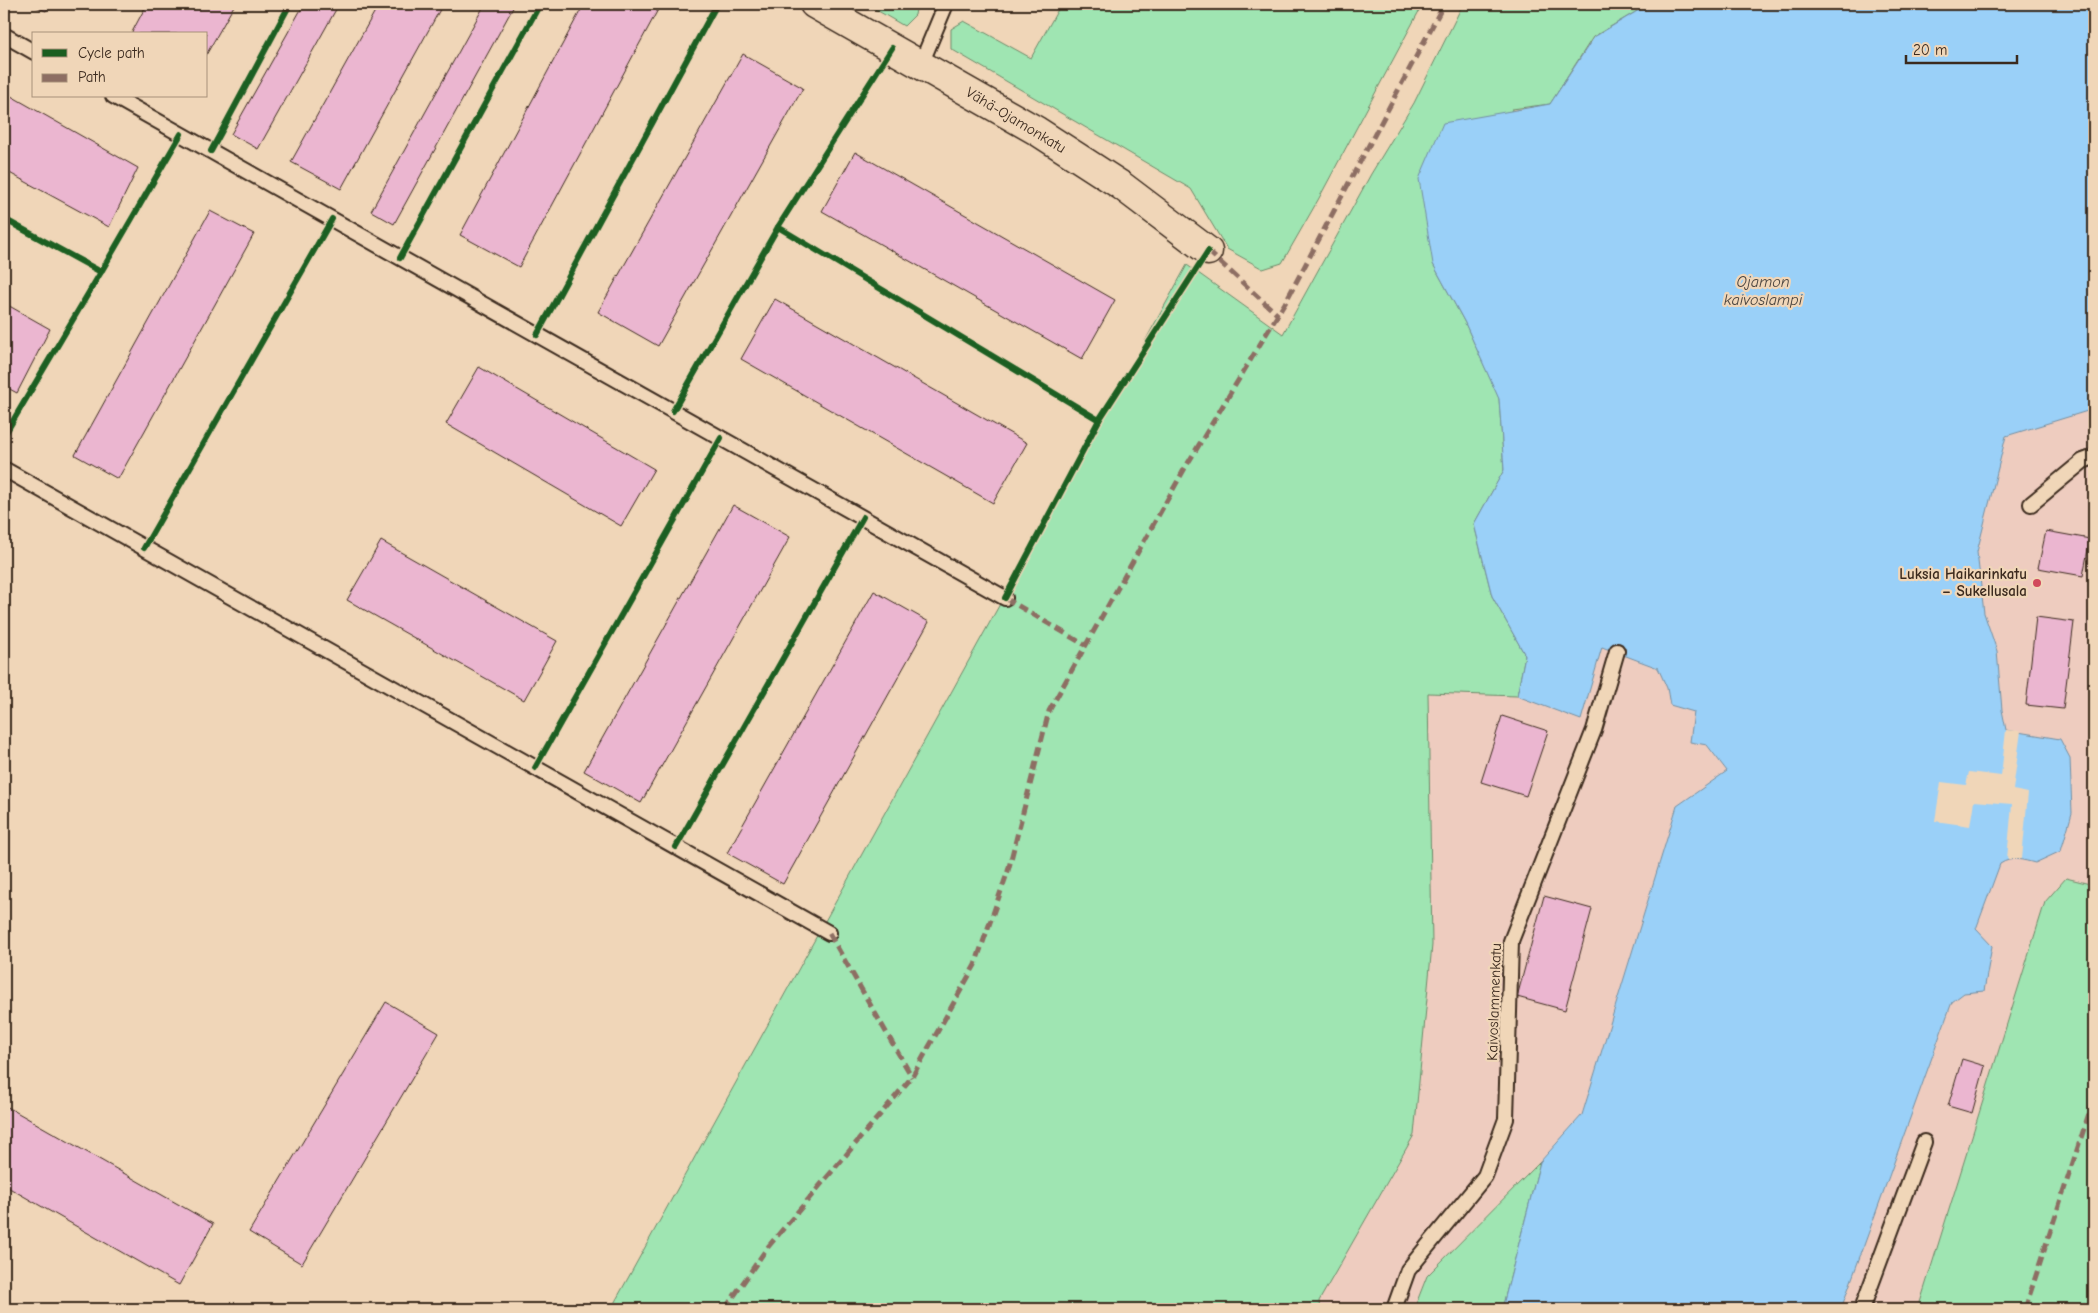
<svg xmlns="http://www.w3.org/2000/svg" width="2098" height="1313" font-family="'Comic Neue',sans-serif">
<rect width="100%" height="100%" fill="#f0d6b8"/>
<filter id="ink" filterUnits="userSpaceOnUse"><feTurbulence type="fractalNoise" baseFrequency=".02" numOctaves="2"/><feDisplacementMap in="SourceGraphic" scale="10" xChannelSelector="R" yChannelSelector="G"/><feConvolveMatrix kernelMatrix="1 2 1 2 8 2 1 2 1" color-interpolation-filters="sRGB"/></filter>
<g filter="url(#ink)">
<g fill="#eeccbf">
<path d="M2094 409V885L2066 878 2045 902 1918 1309H1841L1952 1002 1964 993 1976 929 2000 863 2007 859H2022L2036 863 2072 813 2070 758 2060 739 2006 730 2002 710 1997 651 1984 613 1977 552 2006 436Z"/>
<path d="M1602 647 1658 668 1668 688 1670 705 1694 712 1707 745 1727 771 1677 806 1582 1115 1547 1154 1427 1276 1414 1309H1320L1319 1301 1414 1135 1432 945 1428 693 1517 696 1581 720Z"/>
</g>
<g fill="#9fe5b2" stroke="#6d8868">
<path d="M866 4H917L915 15 904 26Z"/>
<path d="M1061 4H1425L1418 13 1318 200 1282 263 1263 269 1227 249 1191 189 951 49V29L964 21 1031 58Z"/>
<path d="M1463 4H1649L1593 37 1550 104 1512 109 1433 264 1465 323 1499 398 1504 470 1474 524 1492 596 1525 655 1517 696 1428 693 1432 945 1414 1135 1319 1301 1320 1309H611L1187 265 1283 334 1371 174 1414 103Z"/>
<path d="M2066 878 2094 885V1309H1918L2045 902Z"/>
<path d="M1540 1162 1502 1309H1414L1427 1276Z"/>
</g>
<path fill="#9ad0f8" stroke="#748ea1" d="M1649 4H2094V409L2006 436 1977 552 1984 613 1997 651 2002 710 2006 730 2060 739 2070 758 2072 813 2061 851 2035 863C2023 860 2012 856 2000 864L1976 929 1992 946 1984 991 1964 993 1952 1002 1841 1309H1502L1540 1162 1582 1115 1677 806 1727 771 1707 745 1690 742 1694 712 1670 705 1667 688 1658 668 1602 647 1581 720 1517 696 1525 655 1492 596 1474 524 1504 470 1499 399 1465 323 1433 264 1419 179 1443 123 1550 104 1594 37Z"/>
<path fill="#f0d6b8" d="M2006 730 2021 731 2013 790 2028 793 2022 859H2007L2012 804 1974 801 1970 826 1935 821 1941 782 1966 785 1969 772 2001 776Z"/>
<g fill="#ebb6d0" stroke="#3b2a1e">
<path d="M30 4H51L46 11Z"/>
<path d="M147 4H235L206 55V34H131Z"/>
<path d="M304 4H339L258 149 231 134Z"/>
<path d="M379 4H443L341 189 291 162Z"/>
<path d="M485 4H515L394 224 371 211Z"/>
<path d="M584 4H661L519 267 460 235Z"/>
<path d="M743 54 803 88 658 346 598 312Z"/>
<path d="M4 92 138 168 109 227 4 170Z"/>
<path d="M855 152 1115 300 1082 359 822 211Z"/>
<path d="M210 211 254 234 118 479 75 455Z"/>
<path d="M775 299 1027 443 993 503 741 359Z"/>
<path d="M4 303 50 329 17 393 4 386Z"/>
<path d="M479 367 654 469 621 526 446 424Z"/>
<path d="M733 505 790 537 641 803 584 771Z"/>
<path d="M2046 531 2090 539 2083 576 2038 568Z"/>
<path d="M381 541 557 641 524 700 347 600Z"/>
<path d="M874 591 929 622 783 884 727 853Z"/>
<path d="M2036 617 2074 622 2063 709 2026 705Z"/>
<path d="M1502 716 1548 731 1526 796 1481 782Z"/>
<path d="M1544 896 1592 909 1565 1010 1517 997Z"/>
<path d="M386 1002 439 1033 302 1264 249 1232Z"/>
<path d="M1962 1059 1985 1066 1972 1113 1948 1106Z"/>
<path d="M4 1105 213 1224 179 1285 4 1185Z"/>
</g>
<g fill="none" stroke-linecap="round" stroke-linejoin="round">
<g stroke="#3b2a1e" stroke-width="18">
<g id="service">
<path d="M4 35 34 52"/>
<path d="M921 64 946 4"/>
<path d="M113 96 1005 598"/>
<path d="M4 469 829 933"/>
<path d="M2031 504 2083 461 2094 457"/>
<path d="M1394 1309 1408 1270 1485 1176 1506 1119 1511 941 1594 730 1617 651"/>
<path d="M1862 1309 1924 1142"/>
</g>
</g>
<g stroke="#3b2a1e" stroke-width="31">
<path id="minor" d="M814 4 1037 131 1122 186 1208 251"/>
</g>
<use href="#service" stroke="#f0d6b8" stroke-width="14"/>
<use href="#minor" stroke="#f0d6b8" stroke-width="28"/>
<g stroke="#8d6e63" stroke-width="5" stroke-dasharray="10 5" stroke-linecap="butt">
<path d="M1208 251 1278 315"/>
<path d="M1005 598 1085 645"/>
<path d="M829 933 912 1077"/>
<path d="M725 1309 767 1248 912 1077 975 965 1008 871 1049 711 1185 468 1285 303 1444 4"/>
<path d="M2025 1309 2094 1098"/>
</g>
<g stroke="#f0d6b8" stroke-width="9">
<g id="cycleway">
<path d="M892 48 778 227 1099 420 1208 251"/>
<path d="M211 151 290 4"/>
<path d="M4 219 101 272 181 134"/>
<path d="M400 258 540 4"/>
<path d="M537 335 717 4"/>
<path d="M673 411 778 227"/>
<path d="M4 436 101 272"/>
<path d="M144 548 332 219"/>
<path d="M1005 598 1099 420"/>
<path d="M535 768 721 438"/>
<path d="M676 847 863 517"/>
</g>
</g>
<use href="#cycleway" stroke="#1b5e20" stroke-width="6"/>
</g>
</g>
<circle fill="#d1495b" stroke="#f0d6b8" stroke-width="2" cx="2037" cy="583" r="5"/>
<g text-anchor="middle" stroke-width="4.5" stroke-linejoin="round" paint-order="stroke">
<g font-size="15" fill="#3b2a1e" stroke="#f0d6b8">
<text transform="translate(1016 120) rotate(31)" y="5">Vähä-Ojamonkatu</text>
<text transform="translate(1494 1002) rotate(-88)" y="5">Kaivoslammenkatu</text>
</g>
<g font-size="15" font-weight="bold" fill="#3b2a1e" stroke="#f0d6b8" text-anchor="end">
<text x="2027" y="579">Luksia Haikarinkatu<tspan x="2027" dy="17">– Sukellusala</tspan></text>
</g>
<g font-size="16" font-style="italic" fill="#49433f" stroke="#f0d6b8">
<text x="1763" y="287">Ojamon<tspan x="1763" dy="18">kaivoslampi</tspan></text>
</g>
</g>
<rect width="2098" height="1313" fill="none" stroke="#f0d6b8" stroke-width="20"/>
<rect x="10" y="10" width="2078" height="1293" fill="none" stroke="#3b2a1e" stroke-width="2" filter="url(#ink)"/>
<rect x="32" y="32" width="175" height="65" fill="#f0d6b8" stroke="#a8917a"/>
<rect x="42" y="49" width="25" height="8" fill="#1b5e20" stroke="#a8917a"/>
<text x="78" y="58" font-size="15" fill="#3b2a1e">Cycle path</text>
<rect x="42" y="74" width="25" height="8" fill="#8d6e63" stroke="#a8917a"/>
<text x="78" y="82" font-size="15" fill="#3b2a1e">Path</text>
<path d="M1906 55v8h111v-8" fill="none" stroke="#3b2a1e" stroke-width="2.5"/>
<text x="1913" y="55" font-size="15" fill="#3b2a1e" stroke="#f0d6b8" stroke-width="4" paint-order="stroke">20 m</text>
</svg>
